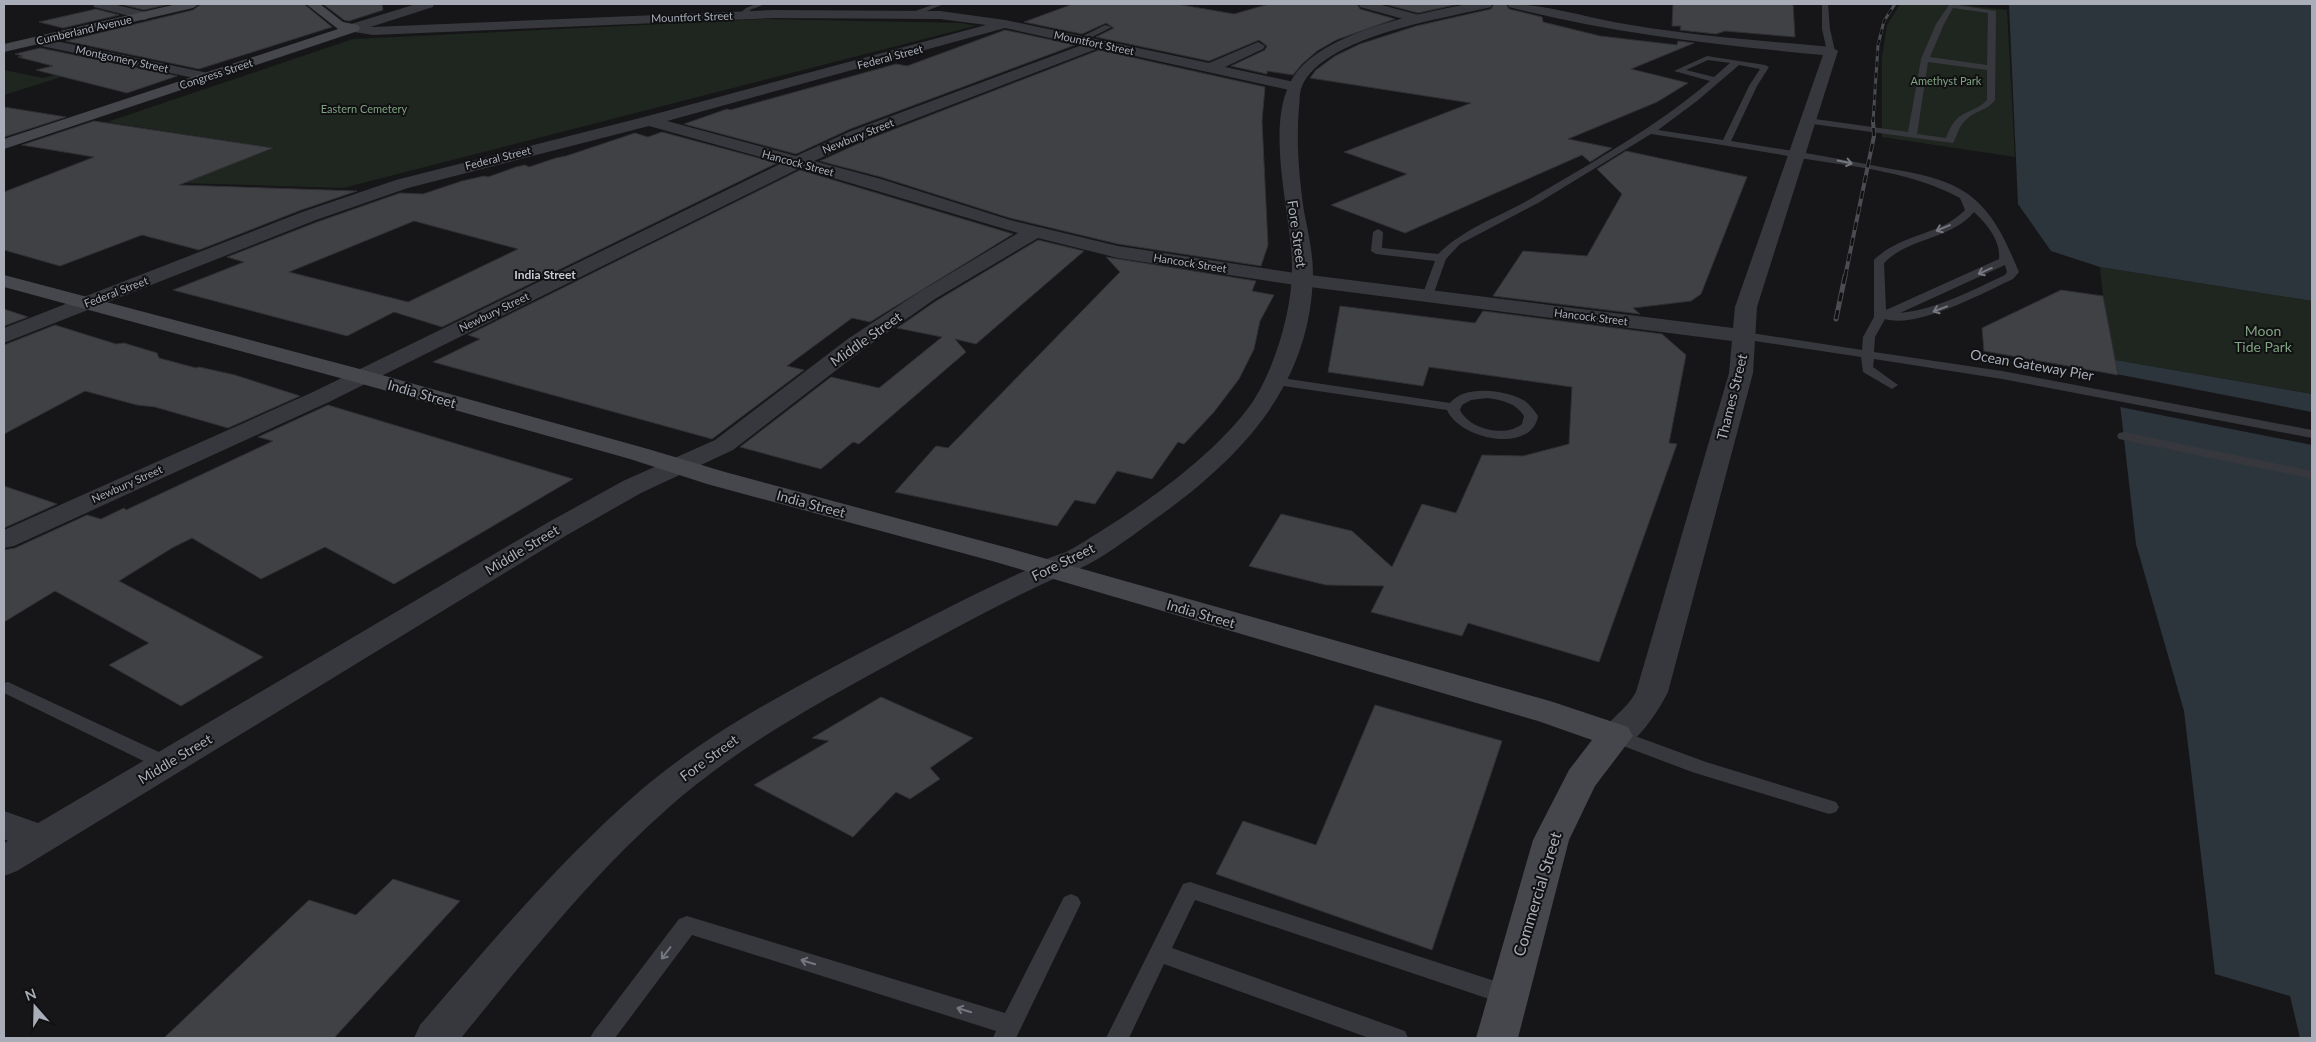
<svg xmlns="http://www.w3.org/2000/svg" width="2316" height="1042" font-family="Lato,sans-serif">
<rect width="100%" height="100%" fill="#161618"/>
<g fill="#1e261f">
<path d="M1900 4H1955L2007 10 2015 157 1882 137V57L1887 25Z"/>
<path d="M766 19 962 23 975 26 343 188 181 183 275 148 107 122 353 39Z"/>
<path d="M103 62H109L4 95V70L43 78Z"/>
<path d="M2100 267 2312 301V394L2115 360 2103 296Z"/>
</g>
<g fill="#2c353c">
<path d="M2009 4H2312V301L2100 267 2051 251 2018 204Z"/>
<path d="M2115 360 2312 394V1038H2300L2290 996 2215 974 2184 711 2136 544Z"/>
</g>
<path fill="#161618" d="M2116 374 2312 412V445L2120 407Z"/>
<g fill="#404145" stroke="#303034" fill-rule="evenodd">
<path d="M120 4H170L144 10Z"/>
<path d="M201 4H304L332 27 199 69 66 41 193 10Z"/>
<path d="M323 4H382L383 10 349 21 344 20Z"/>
<path d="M1073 4H1176L1234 14 1269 4H1357L1360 9 1395 19 1336 40 1317 51 1302 64 1293 75 1267 71V74L1231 66 1265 50 1267 46 1259 40 1209 61 1096 37 1114 28 1106 23 1082 34 1024 22Z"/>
<path d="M1384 4H1459L1418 13Z"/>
<path d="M1494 4H1506L1509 9 1542 17 1543 22 1600 36 1677 45 1678 41 1694 43 1631 69 1688 83 1657 102 1568 139 1612 148 1590 162 1582 155 1405 233 1331 205 1407 174 1344 152 1471 103 1310 78 1316 70 1335 56 1360 44 1416 26 1491 9Z"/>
<path d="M1673 4H1793L1795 37 1725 31 1716 34 1680 30 1681 26H1672Z"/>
<path d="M96 9 119 15 63 28 39 22Z"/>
<path d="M1005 30 1075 45 850 129 796 154 684 124 727 109 730 110 896 64 907 66Z"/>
<path d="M40 48 177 76 127 93 36 70 53 66 18 57 23 56 15 54Z"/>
<path d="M1099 50 1265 87 1262 121 1268 245 1261 266 1118 244 1010 218 881 177 820 161 864 141Z"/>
<path d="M4 107 66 117 4 137Z"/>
<path d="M94 121 273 148 179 185 357 191 301 210 199 250 142 235 60 266 4 250V192L94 157 22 145Z"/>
<path d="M662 132 777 163 442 327 394 312 347 336 173 290 244 262 227 257 317 222 400 193 423 194 462 181 484 176 488 177 516 167 525 165 529 167 556 158 566 156 635 133 648 137ZM414 221 518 249 408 302 289 272Z"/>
<path d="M1626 151 1747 177 1701 294 1691 301 1633 308 1640 314 1493 296 1523 251 1587 256 1622 194 1597 169Z"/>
<path d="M800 170 1013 234 870 322 852 318 787 366 804 370 712 439 433 362 480 339 468 335Z"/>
<path d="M1038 240 1084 251 976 344 955 339 966 352 859 444 853 442 821 469 740 447 831 377 879 388 942 337 897 328 936 301Z"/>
<path d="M1106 257 1256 281 1252 291 1274 295 1260 321 1254 349 1239 379 1214 412 1184 444 1178 442 1152 479 1117 471 1095 504 1075 500 1057 526 895 492 936 446 948 448 1120 272Z"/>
<path d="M2061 290 2103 296 2118 375 1984 351 1982 328Z"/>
<path d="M1340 306 1475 323 1483 311 1662 334 1686 355 1669 443 1677 444 1599 662 1468 623 1462 636 1371 612 1384 586 1326 585 1249 566 1281 514 1352 531 1392 567 1422 504 1456 513 1482 455 1523 456 1569 444 1572 387 1429 367 1423 386 1328 372Z"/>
<path d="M4 309 28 317 4 326Z"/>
<path d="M55 325 116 344 124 343 157 353 159 358 196 368 199 367 235 375 300 396 228 428 155 407 137 405 85 391 4 434V345Z"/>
<path d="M328 405 573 479 394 584 325 547 261 579 192 538 172 548 119 581 263 657 181 706 109 665 149 643 55 591 4 622V550L15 548 87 515 101 519 124 508 126 510 273 441 258 437Z"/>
<path d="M4 486 57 504 4 528Z"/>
<path d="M881 697 973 738 930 768 940 779 910 799 896 792 853 837 754 785 829 741 812 738Z"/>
<path d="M1375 705 1502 741 1432 950 1216 874 1243 821 1316 845Z"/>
<path d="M393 879 460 901 334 1038H164L309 900 356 915Z"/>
</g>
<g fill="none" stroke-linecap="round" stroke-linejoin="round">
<g fill="#37383d" fill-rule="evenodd">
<path d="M756 4H765L750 10 745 17H739L738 15 746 8Z"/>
<path d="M935 4H944L914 16 907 14Z"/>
<path d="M1822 4H1828L1830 29 1835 51 1831 53 1827 51 1822 29Z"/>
<path d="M1951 4 1996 11 1995 100C1988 110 1977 110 1968 118 1959 125 1958 134 1953 143L1805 123 1804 121 1808 118 1908 132 1921 59 1936 24 1949 5ZM1953 8 1988 13 1987 65 1930 57 1944 24ZM1928 62 1987 70V100C1970 117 1957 107 1946 138L1917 134Z"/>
<path d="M1105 25 1112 27 1082 42 1075 40Z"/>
<path d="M1707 56 1765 65 1769 67 1757 86 1731 141C1781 149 1831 157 1881 167 1909 172 1944 177 1968 194 1995 214 2006 242 2019 272L2013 279C1983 293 1917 329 1885 319L1875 337 1874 352 2002 371 2312 430V438L2002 379 1874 359 1873 367 1898 385 1892 389 1863 372 1861 357 1741 339 1739 336 1741 333 1745 332 1862 350 1863 337 1874 317V260C1901 233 1940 236 1965 210L1960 198C1914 173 1858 167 1806 159 1755 150 1703 142 1651 134L1538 203 1460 244 1446 259 1432 298 1428 299 1422 296 1435 261 1376 254 1371 251 1373 232 1378 229 1383 232 1382 248 1438 254C1464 228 1501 216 1532 198 1593 162 1656 127 1710 81L1674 71ZM1708 60 1730 63 1714 77 1686 70ZM1739 65 1760 69 1749 86 1723 140 1658 130 1697 101ZM1974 212C1987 224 2001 241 1999 259L1886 310 1884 263C1909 237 1951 240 1974 212ZM2005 265 2007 272 2005 275C1971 291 1937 309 1900 313Z"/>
<path d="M1275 377 1450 403C1464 384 1508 390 1525 401 1530 405 1534 410 1538 416 1532 454 1460 440 1447 410L1270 384 1269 381 1270 378ZM1487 398C1502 400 1516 403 1524 416L1522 424C1505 438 1469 429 1460 410L1462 405 1471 400Z"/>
<path d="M2124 432 2312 471V479L2119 439 2117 436 2119 433Z"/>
<path d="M8 682 174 759 176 764 174 769 167 771 160 769 4 693V683Z"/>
<path d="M1616 729 1706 762 1836 802 1839 807 1836 812 1829 814 1692 772 1610 741 1607 736 1610 731Z"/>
<path d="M1190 882 1507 985 1515 988 1518 995 1515 1002 1507 1005 1195 900 1172 948 1405 1031 1408 1038H1369L1164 964 1129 1038H1106L1183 884Z"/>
<path d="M1071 894 1078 897 1081 903 1016 1038H993L996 1031 692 935 615 1038H590L594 1031 679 919 687 916 1005 1013 1064 897Z"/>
</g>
<g fill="#37383d" fill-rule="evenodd">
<path d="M93 4H113L150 13 152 16 145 20 94 7Z"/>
<path d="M1359 4H1378L1423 16 1425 19 1418 23 1360 7Z"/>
<path d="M1508 4C1549 4 1590 19 1631 25 1697 36 1764 41 1831 47L1838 51 1757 307 1753 373 1668 692C1660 708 1635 749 1616 748 1612 748 1607 746 1604 745L1599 736C1609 719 1627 709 1636 692L1729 373 1732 341 1302 286 1118 258 1038 238 935 299 865 348 733 450 641 493 567 535 17 871 4 876V843L8 841 4 839V811L38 823 547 523 623 481 715 440 849 338 921 291 1018 233 800 168 329 402 14 546 4 548V530L313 392 782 163 649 126 408 188 316 220 4 343V328L302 212 396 180 644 117 986 25 940 19 773 18 373 35 348 31 346 28 348 25 373 27 773 10 940 11 1005 20 1209 63 1258 42 1265 46 1263 49 1225 67 1299 83 1302 86 1299 89 1294 91 1099 48 863 139 814 161 881 179 1010 220 1118 246 1302 274 1733 328 1735 307 1823 55C1717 45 1613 34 1509 7ZM1005 28 1082 45 851 131 796 156 667 121Z"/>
<path d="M37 37 208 73 215 77 208 81 32 44 30 41Z"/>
<path d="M1050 561 1060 564 1064 570 1060 576C1000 603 943 635 886 666 809 708 732 751 667 809 590 877 525 960 461 1038H414L420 1025C490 944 560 860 641 790 707 734 784 693 860 653 920 622 979 591 1040 564Z"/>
</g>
<g fill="#37383d" fill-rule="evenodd">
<path d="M416 4H434L433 7 358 31H348L346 28 348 25Z"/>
<path d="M1468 4H1492L1491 7C1442 19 1325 36 1302 86 1299 93 1300 101 1299 107 1296 143 1299 176 1304 211 1308 232 1313 253 1313 274 1311 390 1235 463 1147 525 1122 543 1070 584 1040 576L1036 570C1036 569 1039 564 1040 563 1047 558 1058 555 1066 552 1078 546 1089 538 1101 531 1152 499 1213 455 1249 407 1274 372 1292 312 1292 269 1293 212 1257 110 1303 65 1338 30 1420 13 1468 4Z"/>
</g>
<g fill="#45474d" fill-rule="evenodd">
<path d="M177 4H199L193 8 4 52V44Z"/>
<path d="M306 4H320L343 22 358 25 360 28 358 31 4 149V139L338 29Z"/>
<path d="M4 275 371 372 648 449 725 472 1012 549 1550 701 1628 727 1633 736 1595 786 1569 840 1518 1038H1476L1533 840 1569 770 1592 740 1538 721 992 561 707 484 630 459 355 382 4 287Z"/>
</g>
<g stroke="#4a4c52" stroke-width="3">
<path id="rail-far2" d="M1873 122 1878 45 1884 21 1895 4"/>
</g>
<g stroke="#4a4c52" stroke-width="4">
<path id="rail-far1" d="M1845 277 1874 136 1873 121"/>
</g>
<g stroke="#4a4c52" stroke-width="5">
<path id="rail" d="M1836 319 1845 276"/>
</g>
<use href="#rail-far2" stroke="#111113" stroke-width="2" stroke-dasharray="5.5" stroke-linecap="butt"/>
<use href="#rail-far1" stroke="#111113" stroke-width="2.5" stroke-dasharray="8" stroke-linecap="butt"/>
<use href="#rail" stroke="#111113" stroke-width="3" stroke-dasharray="9" stroke-linecap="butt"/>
</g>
<defs><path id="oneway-shaft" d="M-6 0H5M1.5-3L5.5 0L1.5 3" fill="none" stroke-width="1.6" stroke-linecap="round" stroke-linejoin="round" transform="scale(1.25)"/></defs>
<g stroke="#757881">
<use href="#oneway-shaft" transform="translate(1845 162) rotate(11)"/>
<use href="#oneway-shaft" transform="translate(1943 228) rotate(157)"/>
<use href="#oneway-shaft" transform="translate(1985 271) rotate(156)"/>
<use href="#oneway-shaft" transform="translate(1940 309) rotate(159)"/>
<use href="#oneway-shaft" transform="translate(666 953) rotate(127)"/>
<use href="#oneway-shaft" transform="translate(808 962) rotate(-163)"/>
<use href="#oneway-shaft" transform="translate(964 1010) rotate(-163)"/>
</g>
<g text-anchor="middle" stroke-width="4" stroke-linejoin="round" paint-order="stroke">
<g font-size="11" fill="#a8adb8" stroke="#111113">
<text transform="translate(692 17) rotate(-2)" y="4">Mountfort Street</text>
<text transform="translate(84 30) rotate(-13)" y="4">Cumberland Avenue</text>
<text transform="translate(1094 43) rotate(12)" y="4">Mountfort Street</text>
<text transform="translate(890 57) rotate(-15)" y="4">Federal Street</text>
<text transform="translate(122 59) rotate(12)" y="4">Montgomery Street</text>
<text transform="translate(216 74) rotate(-18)" y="4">Congress Street</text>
<text transform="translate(858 136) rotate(-22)" y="4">Newbury Street</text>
<text transform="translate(498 158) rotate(-14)" y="4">Federal Street</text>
<text transform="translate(798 163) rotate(15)" y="4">Hancock Street</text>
<text transform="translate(1190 263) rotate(9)" y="4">Hancock Street</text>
<text transform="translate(116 292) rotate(-21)" y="4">Federal Street</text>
<text transform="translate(494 312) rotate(-26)" y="4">Newbury Street</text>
<text transform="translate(1591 317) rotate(7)" y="4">Hancock Street</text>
<text transform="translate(127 484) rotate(-24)" y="4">Newbury Street</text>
</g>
<g font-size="11" fill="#7fa381" stroke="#111113">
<text x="1946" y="85">Amethyst Park</text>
<text x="364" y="113">Eastern Cemetery</text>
</g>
<g font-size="12" font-weight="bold" fill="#c9ccd4" stroke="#111113">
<text x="545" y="279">India Street</text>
</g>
<g font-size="14" fill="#a8adb8" stroke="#111113">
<text transform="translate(1297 234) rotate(82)" y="5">Fore Street</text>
<text transform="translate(866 339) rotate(-35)" y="5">Middle Street</text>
<text transform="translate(2032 365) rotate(10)" y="5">Ocean Gateway Pier</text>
<text transform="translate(422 394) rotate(16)" y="5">India Street</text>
<text transform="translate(1732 397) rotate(-76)" y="5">Thames Street</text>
<text transform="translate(811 504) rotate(15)" y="5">India Street</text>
<text transform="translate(522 550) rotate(-31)" y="5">Middle Street</text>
<text transform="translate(1063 562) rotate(-26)" y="5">Fore Street</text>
<text transform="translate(1201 614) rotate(16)" y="5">India Street</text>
<text transform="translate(709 758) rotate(-36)" y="5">Fore Street</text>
<text transform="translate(175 759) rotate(-31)" y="5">Middle Street</text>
</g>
<g font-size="14" fill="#7fa381" stroke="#111113">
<text x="2263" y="336">Moon<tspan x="2263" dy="16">Tide Park</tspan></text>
</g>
<g font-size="16" fill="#a8adb8" stroke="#111113">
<text transform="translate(1537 894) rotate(-73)" y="6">Commercial Street</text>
</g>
</g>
<rect width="2316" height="1042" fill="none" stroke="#a8adb8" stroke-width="10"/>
<g transform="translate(35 1007) rotate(340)" stroke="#111113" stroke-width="4" paint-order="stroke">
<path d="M0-4L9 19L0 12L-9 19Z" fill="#a8adb8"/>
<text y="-8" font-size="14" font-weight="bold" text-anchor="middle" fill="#a8adb8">N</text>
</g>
</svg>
